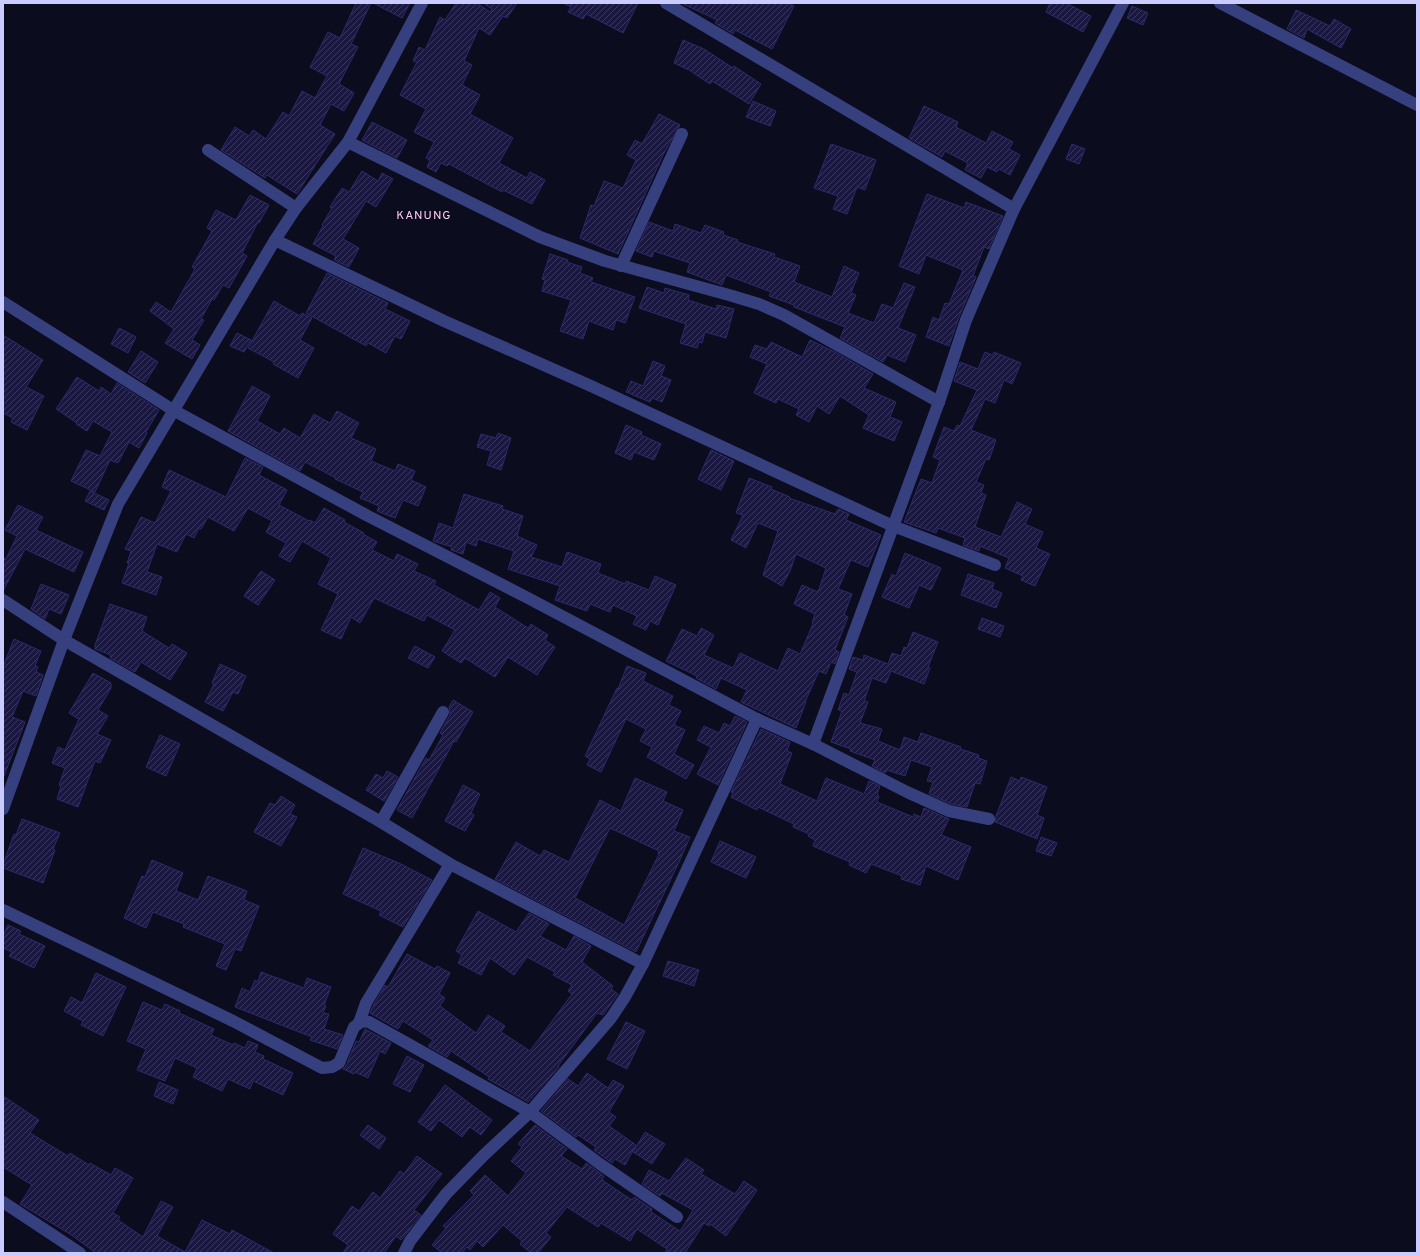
<svg xmlns="http://www.w3.org/2000/svg" width="1420" height="1256" font-family="Overpass,sans-serif">
<defs>
<pattern id="building-hatch" width="6" height="6" patternUnits="userSpaceOnUse"><rect width="6" height="6" fill="#1a1840"/><path d="M-1 1l2-2M0 6l6-6M5 7l2-2" fill="none" stroke="#3a385d"/></pattern>
</defs>
<rect width="100%" height="100%" fill="#0c0c1f"/>
<g fill="url(#building-hatch)" stroke="#2c2a6c" fill-rule="evenodd">
<path d="M356 3H371L351 44 358 47 339 84 354 93 344 111 331 104 320 125 335 134 297 194 267 175 265 178 221 150 235 127 249 136 253 130 266 139 283 112 289 116 302 91 315 98 327 76 310 67 328 32 340 38Z"/>
<path d="M373 3H410L402 18Z"/>
<path d="M456 3H477L490 12 492 9 483 3H517L507 18 503 16 490 35 479 28 464 61 472 65 462 85 480 95 470 114 513 138 499 163 527 178 530 172 545 180 532 204 503 190 502 192 449 164 447 166 441 163 436 172 427 167 430 160 426 158 434 142 414 132 426 109 400 95 417 62 413 61 419 47 425 50 440 17 445 20Z"/>
<path d="M563 3H638L623 33 586 14 583 19 568 12 571 7Z"/>
<path d="M681 3H787L794 6 772 49 735 30 733 34 715 23 717 20Z"/>
<path d="M1050 3H1066L1091 16 1083 32 1046 12Z"/>
<path d="M1132 6 1148 13 1143 25 1127 18Z"/>
<path d="M1296 10 1330 26 1334 19 1351 29 1341 48 1307 29 1304 38 1287 29Z"/>
<path d="M683 40 704 49 733 68 734 66 761 84 749 104 712 81 710 84 689 70 674 63Z"/>
<path d="M753 101 776 111 770 126 746 117Z"/>
<path d="M924 106 958 122 956 127 986 143 992 131 1013 142 1009 149 1020 155 1010 175 999 169 997 172 987 167 981 178 965 170 968 163 945 151 942 157 909 138Z"/>
<path d="M659 114 680 125 663 155 618 254 580 238 591 205 594 206 604 181 623 188 636 160 627 155 635 140 642 144Z"/>
<path d="M372 122 407 140 397 158 362 140Z"/>
<path d="M831 144 876 160 865 190 857 187 847 214 833 209 838 196 814 188Z"/>
<path d="M1072 144 1085 149 1079 164 1066 159Z"/>
<path d="M362 171 378 181 382 173 393 179 376 207 366 201 343 239 359 248 349 267 334 260 336 256 313 244 323 226 322 225 332 208 330 207 342 188 349 192Z"/>
<path d="M927 194 964 208 966 202 1003 216 989 249 984 247 973 276 976 277 959 317 949 346 926 337 933 317 939 320 945 303 949 304 963 270 926 255 919 274 899 266Z"/>
<path d="M250 195 269 205 259 223 258 222 242 253 247 256 229 288 223 285 214 300 212 299 201 319 204 320 192 340 200 345 192 359 165 343 174 329 150 311 156 302 171 312 195 269 192 267 212 231 207 228 216 210 236 220Z"/>
<path d="M649 222 673 231 675 224 701 233 705 225 724 232 723 235 738 240 737 242 775 254 774 257 800 266 794 282 832 297 844 266 859 273 851 293 856 295 848 313 874 323 882 304 893 308 904 283 915 287 898 328 916 335 905 362 887 355 883 362 840 338 845 327 794 307V305L769 296 771 292 726 275 722 285 687 272 690 263 654 251 652 257 636 251Z"/>
<path d="M550 254 568 260 567 262 582 267 580 273 593 278 591 282 635 297 625 323 616 320 613 330 589 321 583 339 560 331 571 300 542 291 545 280 542 279Z"/>
<path d="M327 273 388 303 385 309 410 321 401 339 395 336 386 353 368 343 366 346 306 313Z"/>
<path d="M647 287 664 293 665 288 689 295 688 300 716 309 717 305 734 309 726 338 705 332 702 343 699 342 697 348 680 343 686 324 639 308Z"/>
<path d="M274 301 300 316 302 313 312 318 300 340 314 348 298 378 273 364 274 362 248 348Z"/>
<path d="M119 328 136 337 128 353 111 344Z"/>
<path d="M237 333 251 340 244 352 230 346Z"/>
<path d="M3 335 43 360 26 387 44 396 27 430 11 422 13 418 3 413Z"/>
<path d="M810 340 835 352 873 374 864 388 896 402 890 417 902 422 894 441 863 428 869 415 840 396 829 414 817 406 809 422 796 415 799 409 778 399 776 403 754 393 767 364 750 357 755 345 767 349 771 342 802 357Z"/>
<path d="M141 351 158 362 145 383 128 372Z"/>
<path d="M985 352 992 355 994 352 1021 363 1012 384 1004 380 995 403 985 399 971 430 996 440 989 460 986 459 976 482 984 485 981 493 986 495 975 527 1001 537 1017 502 1032 509 1025 524 1043 532 1036 548 1050 554 1035 586 1021 580 1023 576 1005 568 1009 558 980 546 979 551 963 545 965 538 938 528 936 533 904 522 921 479 932 483 940 460 933 457 944 427 954 431 957 425 960 426 977 390 954 381 960 362 978 369Z"/>
<path d="M653 361 665 366 661 376 671 380 662 402 652 398 650 402 626 392 631 381 643 386Z"/>
<path d="M77 377 99 391 101 387 111 394 117 383 159 410 146 432 147 433 139 448 129 442 118 463 110 460 95 492 71 481 86 450 100 456 112 432 93 421 87 431 76 424 77 423 56 409Z"/>
<path d="M252 386 270 396 257 421 280 434 284 428 300 438 314 414 330 423 337 411 359 423 351 438 376 449 371 461 395 471 398 464 415 471 411 480 426 487 418 506 403 500 395 518 377 511 379 506 360 498 363 492 335 479 336 478 305 462 300 471 228 431Z"/>
<path d="M626 425 642 432 641 435 661 444 654 460 634 452 631 460 615 453Z"/>
<path d="M498 433 511 438 501 470 487 465 491 451 477 447 481 434 496 438Z"/>
<path d="M711 450 734 461 721 490 698 479Z"/>
<path d="M245 458 263 467 259 475 287 490 279 505 309 521 310 520 315 523 324 508 345 520 344 522 364 533 363 534 377 542 372 550 394 561 397 554 418 564 414 571 436 581 434 585 479 610 490 592 500 598 495 607 528 628 531 624 548 635 545 640 555 647 537 675 508 657 495 677 465 658 461 663 442 651 455 630 427 615 424 621 374 598 360 623 351 617 341 639 321 630 338 594 318 584 331 558 302 541 290 562 279 556 286 543 266 532 272 521 248 508 234 531 208 517 201 529 199 528 194 538 186 534 177 552 157 544 147 572 162 577 156 595 122 583 129 563H127L131 551 125 549 141 517 155 523 171 491 162 487 169 470 226 497Z"/>
<path d="M749 478 772 487 771 489 790 497 789 498 835 514 838 509 849 514 846 520 881 535 868 567 851 560 838 589 852 594 844 615 848 617 835 650 839 652 835 664 831 662 826 674 819 671 805 702H806L796 728 741 702 747 690 721 678 716 689 696 678 697 676 666 661 682 629 697 636 701 628 714 635 704 655 733 668 740 653 778 671 788 648 800 654 813 624 812 623 815 614 794 604 802 585 818 592 826 568 796 554 790 571 782 586 763 575 778 531 758 523 746 548 731 540 743 515 736 513Z"/>
<path d="M90 491 109 500 104 510 85 501Z"/>
<path d="M464 494 503 506 502 509 523 516 517 536 537 545 531 557 562 567 567 552 601 564 598 573 625 584 626 581 649 590 655 576 676 585 658 625 650 621 646 630 633 624 637 616 613 605 610 612 590 604 587 611 555 600 560 586 508 569 514 551 478 539 476 546 466 542 463 554 451 550 452 547 433 541 439 523 453 528Z"/>
<path d="M18 505 43 517 36 530 83 552 74 572 25 549 3 591V558L6 559 17 536 5 530Z"/>
<path d="M905 553 941 568 931 590 919 585 909 608 882 597 892 574 896 576Z"/>
<path d="M261 571 275 580 258 605 244 596Z"/>
<path d="M968 574 994 583 992 589 1002 593 996 608 961 595Z"/>
<path d="M41 584 69 595 61 614 49 609 45 619 31 609Z"/>
<path d="M110 604 147 617 142 631 169 648 172 644 187 653 170 680 141 662 135 672 110 658 111 655 95 649V645Z"/>
<path d="M982 618 1004 626 1000 637 978 629Z"/>
<path d="M913 632 938 642 928 667 930 668 924 684 891 671 886 683 872 678 864 701 868 702 860 723 882 729 878 741 900 750 904 737 918 742 921 733 961 747 960 749 979 755 978 758 987 761 980 784 975 783 967 807 951 804 929 794 933 782 927 781 932 767 911 760 905 776 887 770 885 773 872 766 875 760 850 751 851 749 831 742 842 711 838 710 844 693 849 695 857 672 849 669 853 657 863 660 864 655 888 664 892 653 901 656 904 647 907 648Z"/>
<path d="M14 639 41 651 35 666 38 667 36 672 43 675 36 696 23 691 12 717 25 722 4 776 3 667Z"/>
<path d="M415 646 435 657 428 668 408 658Z"/>
<path d="M220 664 246 676 238 694 233 692 223 711 205 702 214 684 212 683Z"/>
<path d="M627 666 646 673 643 681 673 696 669 705 681 711 674 725 685 730 674 754 694 765 686 779 647 757 652 747 640 741 646 729 626 719 601 772 587 765 590 759 585 756 617 688 618 689Z"/>
<path d="M93 673 111 683V688L98 710 108 716 97 734 111 740 100 763 95 761 78 807 57 799 61 786 59 785 65 768 52 763 58 747 65 750 79 719 69 713Z"/>
<path d="M453 700 473 712 456 742 454 741 412 818 397 810 398 808 426 758 429 760 443 735 440 733 450 715V712L449 707Z"/>
<path d="M735 716 747 722 718 785 697 774 711 747 697 740 704 726 719 733 724 723 730 726Z"/>
<path d="M761 729 790 742 787 751 792 753 780 784 817 801 826 778 864 794 869 781 880 786 877 794 879 796 877 802 913 817 914 814 921 817 924 808 949 819 941 835 971 847 958 880 926 866 920 885 901 879 902 876 871 864 866 873 849 865 850 862 813 846 815 840 808 836 809 834 793 827 794 824 758 807 757 810 731 797 733 793 731 792Z"/>
<path d="M160 735 180 744 166 776 146 767Z"/>
<path d="M387 771 398 777 384 801 366 790 376 774 383 778Z"/>
<path d="M1011 777 1020 781 1021 777 1047 787 1037 815 1044 818 1037 839 995 822 996 816Z"/>
<path d="M635 778 667 792 663 801 683 810 674 831 690 837 679 862 636 952 495 879 516 842 540 856 544 850 569 862 600 800 621 811ZM610 828 659 851 658 854H659L624 925 575 898Z"/>
<path d="M463 785 480 794 471 813 474 815 465 831 445 821Z"/>
<path d="M281 796 295 805 290 814 297 817 281 846 254 832 270 803 275 805Z"/>
<path d="M22 819 60 833 53 849 55 850 43 883 3 868V865L14 834 16 835Z"/>
<path d="M1041 837 1057 843 1051 856 1036 851Z"/>
<path d="M720 841 756 857 746 878 711 862Z"/>
<path d="M363 848 401 864 432 880 403 927 379 915 381 911 343 894Z"/>
<path d="M152 860 183 873 176 891 198 900 208 876 247 891 244 900 259 906 241 951 235 949 226 970 216 966 225 944 183 927 184 924 153 912 146 928 124 918 142 876 145 877Z"/>
<path d="M478 911 516 932 529 913 549 924 540 936 566 950 574 936 591 946 582 962 613 986 611 989 618 994 603 1015 597 1013 558 1066 559 1067 528 1102 488 1079 489 1077 451 1051 447 1057 433 1049 428 1046 433 1040 403 1021 398 1029 370 1013 373 1006 385 985 388 987 407 954 435 969 437 966 450 973 439 994 445 998 440 1006 476 1033 488 1015 505 1026 501 1032 530 1051 572 994 568 991 572 985 553 975 555 972 527 957 514 975 490 958 481 975 458 963 462 955 456 951Z"/>
<path d="M8 925 21 931 19 934 45 946 34 968 9 956 12 952 3 948V936Z"/>
<path d="M668 961 699 970 694 986 663 976Z"/>
<path d="M261 972 304 988 307 978 331 987 324 1005 326 1006 323 1013 329 1014 324 1029 343 1035 337 1049 310 1040 312 1037 235 1007 242 988 250 992 255 980 258 982Z"/>
<path d="M96 973 126 987 103 1036 81 1025 83 1021 64 1011 71 997 82 1003Z"/>
<path d="M143 1002 162 1010 165 1004 180 1011 179 1013 214 1029 211 1035 233 1045 234 1043 245 1048 248 1041 258 1045 255 1052 264 1056 263 1059 293 1073 283 1095 253 1081 250 1089 228 1079 222 1091 193 1077 197 1068 175 1058 165 1081 137 1070 146 1049 127 1041Z"/>
<path d="M626 1022 645 1031 627 1069 607 1059Z"/>
<path d="M365 1029 391 1043 385 1054 380 1051 368 1078 355 1072 354 1074 343 1069 346 1066 356 1041 359 1042Z"/>
<path d="M407 1056 424 1065 410 1092 393 1084Z"/>
<path d="M587 1073 608 1088 613 1080 624 1086 609 1112 616 1117 609 1126 636 1145 625 1165 615 1159 612 1163 594 1150 596 1147 578 1135 576 1137 541 1111 568 1079 578 1086Z"/>
<path d="M159 1082 178 1090 173 1104 154 1096Z"/>
<path d="M445 1085 492 1120 481 1135 470 1127 462 1137 439 1120 431 1131 418 1122Z"/>
<path d="M3 1096 39 1120 30 1133 68 1156 70 1153 89 1165 90 1163 111 1175 115 1168 133 1178 113 1213 120 1217 118 1220 143 1237 161 1201 173 1207 157 1236 185 1252 202 1220 230 1234 232 1230 274 1253H96L70 1234 20 1204 32 1185 3 1167Z"/>
<path d="M368 1125 386 1138 379 1149 360 1135Z"/>
<path d="M535 1125 567 1149 561 1156 582 1169 586 1163 604 1176 602 1180 632 1200 634 1197 652 1209 651 1212 680 1231 693 1210 662 1193 660 1196 642 1184 649 1170 669 1181 686 1158 704 1170 701 1174 735 1194 744 1181 757 1190 726 1236 710 1224 709 1226 704 1223 685 1253H665L667 1249 637 1229 630 1241 601 1223 598 1227 567 1207 546 1233 551 1237 538 1253H531L520 1244 522 1241 503 1225 483 1247 477 1241 470 1250 467 1247 462 1253H442L432 1245 446 1228 443 1226 474 1195 470 1191 485 1175 508 1196 526 1173 511 1161 522 1147 518 1144Z"/>
<path d="M645 1132 665 1144 652 1164 633 1152Z"/>
<path d="M417 1156 442 1174 414 1210 421 1215 403 1238 401 1240 396 1236 384 1253H343L348 1245 333 1234 352 1206 359 1211 373 1192 380 1198 400 1171 404 1174Z"/>
</g>
<g fill="none" stroke-linecap="round" stroke-linejoin="round">
<g stroke="#37407e" stroke-width="12">
<path d="M666 3 1014 209"/>
<path d="M1220 3 1417 105"/>
<path d="M348 142 540 237 605 261 729 295 759 304 784 315 939 402"/>
<path d="M208 150 296 208"/>
<path d="M275 240 444 321 591 386 893 526 995 565"/>
<path d="M621 266 682 134"/>
<path d="M3 302 173 410 368 516 526 597 757 719 813 744 907 792 949 811 989 819"/>
<path d="M3 600 64 640 381 822 450 864 643 964"/>
<path d="M813 744 939 402 966 320 1014 209 1123 3"/>
<path d="M3 809 64 640 118 504 275 240 296 208 348 142 422 3"/>
<path d="M381 822 443 712"/>
<path d="M3 910 233 1021 322 1068 332 1067 339 1063 354 1027 362 1021 369 1022 530 1112 600 1164 677 1217"/>
<path d="M359 1023 366 1003 450 864"/>
<path d="M3 1202 80 1253"/>
<path d="M404 1253 410 1241 446 1194 484 1155 530 1112 611 1018 625 997 643 964 757 719"/>
</g>
</g>
<g text-anchor="middle" stroke-width="3" stroke-linejoin="round" paint-order="stroke">
<g font-size="12" letter-spacing="1" fill="#ffccf5" stroke="#0c0c1f">
<text x="424" y="219">KANUNG</text>
</g>
</g>
<rect width="1420" height="1256" fill="none" stroke="#caccff" stroke-width="8"/>
</svg>
